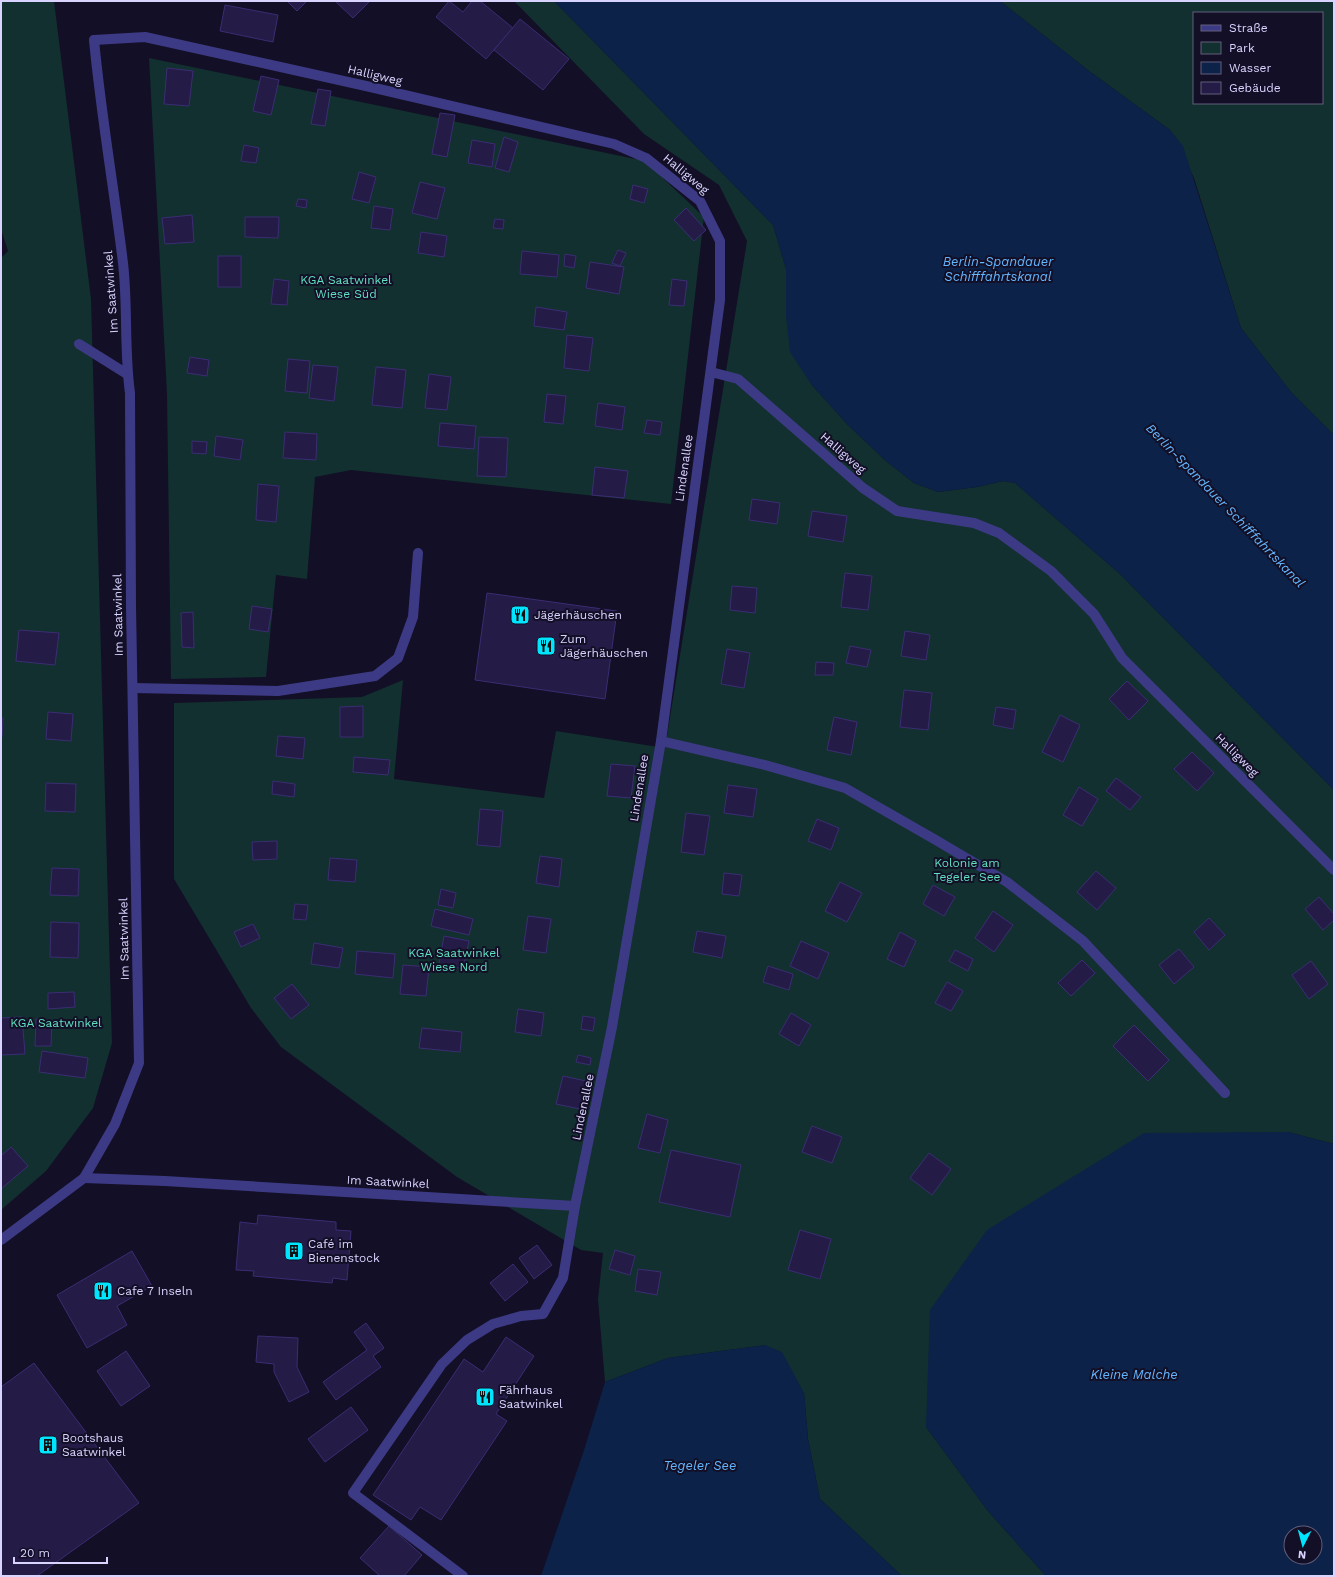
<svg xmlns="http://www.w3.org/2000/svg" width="1335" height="1577" font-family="'Work Sans',sans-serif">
<rect width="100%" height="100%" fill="#130f26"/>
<g fill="#12302f" fill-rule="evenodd">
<path d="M1 1H54L91 299 112 1043 93 1108 46 1171 1 1210V258L8 251 1 229Z"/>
<path d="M514 1H554L773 225 786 269V316L811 384 848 425 886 461 914 483 938 492 977 487 1003 481 1015 483 1120 574 1334 790V1144L1288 1132 926 1427 988 1511 1046 1576H902L820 1499 808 1439 804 1393 765 1345 668 1358 605 1382 598 1299 603 1253 581 1250 457 1177 281 1047 251 1008 174 879V703L362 697 403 680 394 779 544 798 556 731 665 748 747 241 719 185 644 134Z"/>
<path d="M1000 1H1334V435L1291 392 1241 328 1194 178 1170 130 1089 71ZM1194 13H1322V103H1194Z"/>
<path d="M149 58 645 161 704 217 671 504 351 470 315 477 307 579 276 575 266 677 171 679 167 394Z"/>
</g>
<g fill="#0c2248" fill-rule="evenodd">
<path d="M554 1H1000L1089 71 1170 130 1183 146 1241 328 1291 392 1334 435V790L1120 574 1015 483 1003 481 977 487 938 492 914 483 886 461 848 425 811 384 790 352 786 316V269L773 225Z"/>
<path d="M1288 1132 1334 1144V1576H1046L988 1511 926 1427 930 1310 987 1230 1144 1133ZM1291 1533H1315V1557H1291Z"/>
<path d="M765 1345 782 1352 804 1393 808 1439 820 1499 902 1576H541L584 1450 605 1382 668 1358Z"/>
</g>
<g fill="#241b47" stroke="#3b2d73">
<path d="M287 1H307L297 11Z"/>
<path d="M335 1H370L353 18Z"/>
<path d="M449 1 463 12 472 1H480L513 28 486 59 436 17Z"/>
<path d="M225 5 278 15 273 42 220 31Z"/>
<path d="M520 19 569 59 543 90 494 50Z"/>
<path d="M167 68 193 71 189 106 164 104Z"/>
<path d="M261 76 279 80 271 115 253 111Z"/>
<path d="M318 89 331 91 325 126 311 124Z"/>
<path d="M440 113 455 115 447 157 432 154Z"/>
<path d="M504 137 518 142 509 172 495 168Z"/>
<path d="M472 140 495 144 492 167 468 163Z"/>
<path d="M244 145 259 148 256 163 241 161Z"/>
<path d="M359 172 376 177 369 203 352 199Z"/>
<path d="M420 182 445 188 437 219 412 213Z"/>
<path d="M633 185 648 189 644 203 630 199Z"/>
<path d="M298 199 307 200 306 208 296 206Z"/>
<path d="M374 206 393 209 390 230 371 228Z"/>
<path d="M686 208 706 230 694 241 674 220Z"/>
<path d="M192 215 194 242 165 244 162 218Z"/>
<path d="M245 217H279L278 238 245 237Z"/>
<path d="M495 219 504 220 503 229 493 228Z"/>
<path d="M421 232 447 236 444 257 418 253Z"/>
<path d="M618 250 626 253 620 266 612 263Z"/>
<path d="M522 251 559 255 557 277 520 274Z"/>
<path d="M565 254 576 256 574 268 564 266Z"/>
<rect x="218" y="256" width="23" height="31"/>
<path d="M590 262 624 267 619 294 586 288Z"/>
<path d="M274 279 289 281 287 305 271 304Z"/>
<path d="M672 279 687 281 684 306 669 305Z"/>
<path d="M536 307 567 312 564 330 534 326Z"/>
<path d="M567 335 593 338 589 371 564 368Z"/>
<path d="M190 357 209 360 207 376 187 373Z"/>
<path d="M288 359 310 361 307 393 285 391Z"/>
<path d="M313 365 338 367 334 401 309 398Z"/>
<path d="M376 367 406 370 402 408 372 405Z"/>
<path d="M429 374 451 377 447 410 425 408Z"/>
<path d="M547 394 566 396 563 424 544 422Z"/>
<path d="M598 403 625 407 622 430 595 426Z"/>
<path d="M647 420 662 422 660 435 644 433Z"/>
<path d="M440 423 476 426 474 449 438 446Z"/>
<path d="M285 432 317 434 316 460 283 458Z"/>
<path d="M216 436 243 440 240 460 214 456Z"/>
<path d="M479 437 508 438 506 477 477 476Z"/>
<path d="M192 441 207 442 206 454 192 453Z"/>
<path d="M595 467 628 471 624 498 592 495Z"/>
<path d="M258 484 279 486 276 522 256 520Z"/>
<path d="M752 499 780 503 777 524 749 520Z"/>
<path d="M812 511 847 516 843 542 808 536Z"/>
<path d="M845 573 872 576 868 610 841 607Z"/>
<path d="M732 586 757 588 755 613 730 610Z"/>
<path d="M487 593 617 611 605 699 475 680Z"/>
<path d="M252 606 272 609 268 632 249 629Z"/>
<path d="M193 612 194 648 182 647 181 613Z"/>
<path d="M19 630 59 633 55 665 16 661Z"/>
<path d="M905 631 930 635 926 660 901 656Z"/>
<path d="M850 646 871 650 867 667 846 663Z"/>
<path d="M727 649 750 653 744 688 721 684Z"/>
<path d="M816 662 834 663 833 675H815Z"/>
<path d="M1127 681 1148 701 1129 720 1109 699Z"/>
<path d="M904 690 932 693 928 730 900 727Z"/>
<path d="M363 706V737H340V707Z"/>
<path d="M996 707 1016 710 1013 729 993 725Z"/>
<path d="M48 712 73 714 71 741 46 739Z"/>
<path d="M1060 715 1080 725 1063 762 1042 752Z"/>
<path d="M834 717 857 722 851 755 827 750Z"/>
<path d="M1 718H3L2 737H1Z"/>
<path d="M278 736 305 738 303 759 276 756Z"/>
<path d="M1192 752 1214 773 1197 791 1174 769Z"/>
<path d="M354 757 390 760 388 775 353 772Z"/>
<path d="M611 764 635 766 631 798 607 796Z"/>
<path d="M1116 778 1141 797 1130 810 1106 791Z"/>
<path d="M273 781 295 784 294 797 272 794Z"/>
<path d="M46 783 76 784 75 812 45 811Z"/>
<path d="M728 785 757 789 753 817 724 813Z"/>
<path d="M1079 787 1098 799 1082 826 1063 815Z"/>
<path d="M480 809 503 811 500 847 477 845Z"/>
<path d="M686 813 710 816 704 855 681 852Z"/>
<path d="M817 819 839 828 831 850 808 841Z"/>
<path d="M277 841V859L253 860 252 842Z"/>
<path d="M540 856 562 859 559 887 536 883Z"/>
<path d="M330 858 357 860 355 882 328 880Z"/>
<path d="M52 868 79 869 78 896 50 895Z"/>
<path d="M1096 871 1116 888 1097 910 1077 892Z"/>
<path d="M724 873 742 875 739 896 722 894Z"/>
<path d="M840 882 862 893 847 922 825 911Z"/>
<path d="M933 885 955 897 944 916 923 904Z"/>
<path d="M441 889 456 893 453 908 438 905Z"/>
<path d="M1319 897 1334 914V920L1323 930 1305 909Z"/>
<path d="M295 904 308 905 306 920 293 919Z"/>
<path d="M435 909 473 919 469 935 431 926Z"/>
<path d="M993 911 1013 925 994 952 975 938Z"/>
<path d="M528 916 551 919 546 953 523 950Z"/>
<path d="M1209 918 1225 935 1209 950 1194 932Z"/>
<path d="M51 922 79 923 78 958 50 957Z"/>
<path d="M253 924 260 938 241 947 234 932Z"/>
<path d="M697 931 726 936 722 958 693 952Z"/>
<path d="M900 932 916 941 904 967 887 959Z"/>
<path d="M444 936 469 941 463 969 439 964Z"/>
<path d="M801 941 829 953 818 979 790 966Z"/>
<path d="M314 943 343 948 339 968 311 964Z"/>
<path d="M1179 949 1194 967 1174 984 1159 965Z"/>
<path d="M955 950 973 959 968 971 949 961Z"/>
<path d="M357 951 395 954 393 978 355 974Z"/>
<path d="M1082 960 1095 973 1071 996 1058 983Z"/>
<path d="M1311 961 1328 984 1309 999 1292 975Z"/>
<path d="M403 965 429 967 426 996 400 994Z"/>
<path d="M768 966 793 974 789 990 763 982Z"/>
<path d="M947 982 963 991 951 1011 935 1003Z"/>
<path d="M292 984 309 1005 291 1019 274 998Z"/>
<path d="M74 992 75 1007 48 1009V993Z"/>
<path d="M518 1009 544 1013 541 1036 515 1032Z"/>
<path d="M791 1013 811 1025 799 1046 779 1034Z"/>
<path d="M583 1016 595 1018 593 1031 581 1029Z"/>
<path d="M22 1017 25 1054 1 1055V1018Z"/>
<path d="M36 1019 52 1020 51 1046H35Z"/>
<path d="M1134 1025 1169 1060 1148 1081 1113 1046Z"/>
<path d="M422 1028 462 1032 460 1052 419 1048Z"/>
<path d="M42 1051 88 1058 85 1078 39 1072Z"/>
<path d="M578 1055 591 1058 590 1065 576 1062Z"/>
<path d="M563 1076 586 1081 580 1109 556 1104Z"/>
<path d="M647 1114 668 1120 660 1153 638 1148Z"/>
<path d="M812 1126 842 1137 832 1163 802 1152Z"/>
<path d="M11 1147 28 1166 1 1189V1156Z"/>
<path d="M671 1150 741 1165 730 1217 659 1202Z"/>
<path d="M929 1153 951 1169 932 1195 910 1178Z"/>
<path d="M258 1215 336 1222V1230L351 1231 347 1280 333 1278 332 1283 253 1276 254 1271 236 1270 240 1222 257 1224Z"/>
<path d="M800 1230 831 1239 820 1279 788 1270Z"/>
<path d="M537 1245 552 1265 534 1279 519 1258Z"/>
<path d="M615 1250 635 1256 630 1275 609 1269Z"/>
<path d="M132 1251 152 1286 117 1306 127 1325 87 1348 57 1295Z"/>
<path d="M513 1264 528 1282 505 1301 490 1283Z"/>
<path d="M638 1269 661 1272 657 1295 635 1291Z"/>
<path d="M366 1323 384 1348 373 1356 381 1367 336 1400 323 1382 367 1350 354 1332Z"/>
<path d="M258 1336 298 1338 297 1367 309 1392 289 1402 274 1372V1364L256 1362Z"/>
<path d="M506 1337 534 1356 496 1414 507 1421 441 1520 420 1507 411 1520 373 1495 464 1359 483 1372Z"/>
<path d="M126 1351 150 1386 121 1406 97 1371Z"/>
<path d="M34 1363 139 1503 37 1576H1V1387Z"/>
<path d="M351 1407 368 1430 325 1462 308 1439Z"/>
<path d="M389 1526 422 1555 404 1576H380L360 1558Z"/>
</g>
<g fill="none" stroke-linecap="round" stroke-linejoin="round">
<g stroke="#3d3a85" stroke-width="10">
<path d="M94 40 145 37 366 86 614 144 646 158 700 201 720 241V300L661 741 612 1027 575 1206 563 1278 543 1314 521 1316 493 1324 467 1340 442 1364 353 1493 463 1576"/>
<path d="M79 344 127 374"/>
<path d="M711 372 738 379 863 488 897 511 974 523 999 533 1051 571 1094 614 1122 658 1334 870"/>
<path d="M133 688 278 691 375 676 398 658 413 617 418 553"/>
<path d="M661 741 765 765 845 788 934 839 1007 882 1083 941 1225 1093"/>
</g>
<g stroke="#3d3a85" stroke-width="10">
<path d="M84 1178 165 1181 575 1206"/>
<path d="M1 1240 84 1178 115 1124 139 1063 131 606 130 393C124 350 128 306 123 263 114 188 101 115 94 40"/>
</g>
</g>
<defs>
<g id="restaurant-square" transform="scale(1)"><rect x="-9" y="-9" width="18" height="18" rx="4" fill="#00e5ff" stroke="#130f26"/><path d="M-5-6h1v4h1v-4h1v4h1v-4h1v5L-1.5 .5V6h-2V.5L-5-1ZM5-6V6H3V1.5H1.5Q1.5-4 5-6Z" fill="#111"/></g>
<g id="building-square" transform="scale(1)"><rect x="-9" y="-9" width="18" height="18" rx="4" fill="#00e5ff" stroke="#130f26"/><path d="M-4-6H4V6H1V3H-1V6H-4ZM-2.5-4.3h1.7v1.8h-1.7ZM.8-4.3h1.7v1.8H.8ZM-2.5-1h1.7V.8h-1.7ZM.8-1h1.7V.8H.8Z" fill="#111"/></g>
</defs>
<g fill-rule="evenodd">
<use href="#restaurant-square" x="520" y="615"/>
<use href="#restaurant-square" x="546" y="646"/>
<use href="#building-square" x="294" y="1251"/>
<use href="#restaurant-square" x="103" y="1291"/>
<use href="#restaurant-square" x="485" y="1397"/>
<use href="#building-square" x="48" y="1445"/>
</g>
<g text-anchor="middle" stroke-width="4" stroke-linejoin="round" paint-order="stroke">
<g font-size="12" fill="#d9d4ff" stroke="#130f26">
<text transform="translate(375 75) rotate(13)" y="4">Halligweg</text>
<text transform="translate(686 174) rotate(40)" y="4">Halligweg</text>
<text transform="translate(111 292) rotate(-94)" y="4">Im Saatwinkel</text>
<text transform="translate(843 453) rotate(41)" y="4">Halligweg</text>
<text transform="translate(684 468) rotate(-82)" y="4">Lindenallee</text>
<text transform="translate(118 615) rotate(-91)" y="4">Im Saatwinkel</text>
<text transform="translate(1237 755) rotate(45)" y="4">Halligweg</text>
<text transform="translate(639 788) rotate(-81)" y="4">Lindenallee</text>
<text transform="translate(124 939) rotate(-91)" y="4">Im Saatwinkel</text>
<text transform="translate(583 1107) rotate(-78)" y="4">Lindenallee</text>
<text transform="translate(388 1182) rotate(3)" y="4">Im Saatwinkel</text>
</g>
<g font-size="12" fill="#5fe0c0" stroke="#130f26">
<text x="346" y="284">KGA Saatwinkel<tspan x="346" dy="14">Wiese Süd</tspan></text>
<text x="967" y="867">Kolonie am<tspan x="967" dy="14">Tegeler See</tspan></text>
<text x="454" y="957">KGA Saatwinkel<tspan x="454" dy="14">Wiese Nord</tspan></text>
<text x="56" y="1027">KGA Saatwinkel</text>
</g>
<g font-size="12" fill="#d9d4ff" stroke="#130f26" text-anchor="start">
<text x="534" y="619">Jägerhäuschen</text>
<text x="560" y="643">Zum<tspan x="560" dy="14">Jägerhäuschen</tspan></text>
<text x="308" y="1248">Café im<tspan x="308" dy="14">Bienenstock</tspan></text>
<text x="117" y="1295">Cafe 7 Inseln</text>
<text x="499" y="1394">Fährhaus<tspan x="499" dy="14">Saatwinkel</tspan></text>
<text x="62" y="1442">Bootshaus<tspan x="62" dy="14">Saatwinkel</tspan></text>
</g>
<g font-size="13" font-style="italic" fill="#62b6ff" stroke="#130f26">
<text x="998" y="266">Berlin-Spandauer<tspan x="998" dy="15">Schifffahrtskanal</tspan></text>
<text transform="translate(1226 505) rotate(46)" y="5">Berlin-Spandauer Schifffahrtskanal</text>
<text x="1134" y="1379">Kleine Malche</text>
<text x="700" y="1470">Tegeler See</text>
</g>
</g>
<rect width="1335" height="1577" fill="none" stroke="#d9d4ff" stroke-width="4"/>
<rect x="1193" y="12" width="130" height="92" fill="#130f26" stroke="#625e7d"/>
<rect x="1201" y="25" width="20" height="6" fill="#3d3a85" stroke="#625e7d"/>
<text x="1229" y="32" font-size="12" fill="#d9d4ff">Straße</text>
<rect x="1201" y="42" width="20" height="12" fill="#12302f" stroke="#625e7d"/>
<text x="1229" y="52" font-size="12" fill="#d9d4ff">Park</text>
<rect x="1201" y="62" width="20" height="12" fill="#0c2248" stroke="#625e7d"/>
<text x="1229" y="72" font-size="12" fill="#d9d4ff">Wasser</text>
<rect x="1201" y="82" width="20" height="12" fill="#241b47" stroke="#625e7d"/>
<text x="1229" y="92" font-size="12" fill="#d9d4ff">Gebäude</text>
<g transform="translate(1303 1545) rotate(186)"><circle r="19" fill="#130f26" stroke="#625e7d"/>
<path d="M0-3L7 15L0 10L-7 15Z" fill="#00e5ff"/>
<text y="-6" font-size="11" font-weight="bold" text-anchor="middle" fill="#d9d4ff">N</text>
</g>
<path d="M14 1557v6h93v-6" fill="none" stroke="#d9d4ff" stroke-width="2"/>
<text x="20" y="1557" font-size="12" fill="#d9d4ff" stroke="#130f26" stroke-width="3" paint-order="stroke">20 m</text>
</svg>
